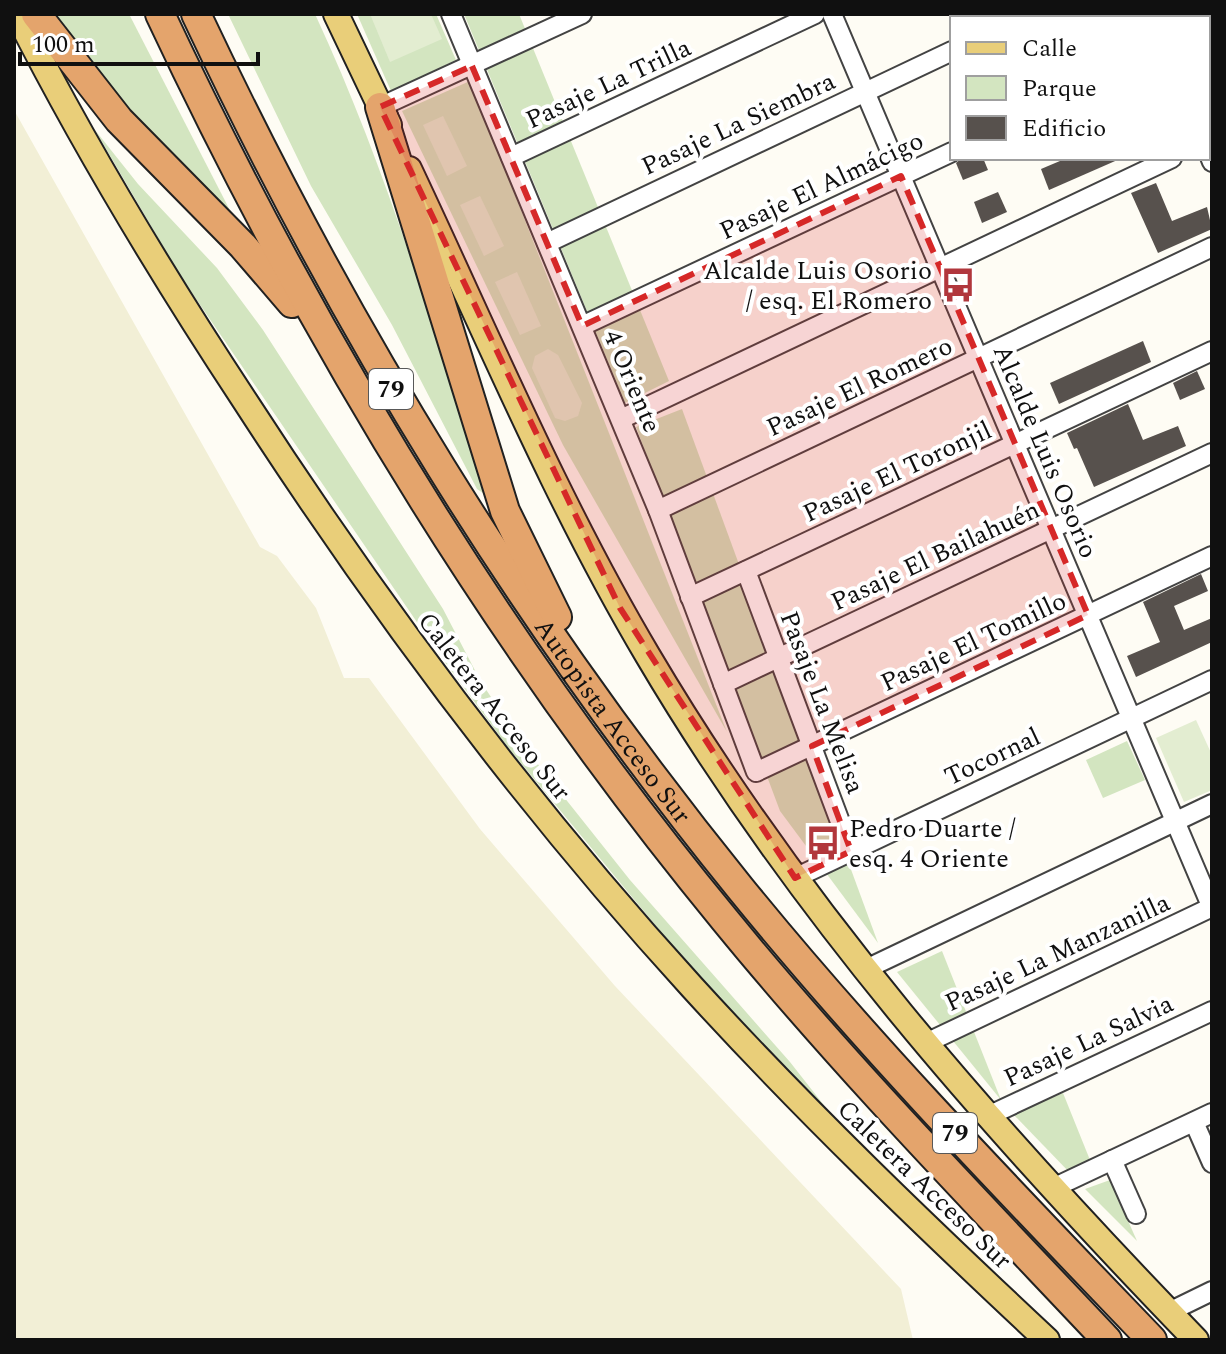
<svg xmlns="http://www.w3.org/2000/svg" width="1226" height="1354" font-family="Spectral,serif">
<rect width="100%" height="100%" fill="#fefcf4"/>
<path fill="#f2efd6" d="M14 110 260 547 277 556 316 608 344 678H369L480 829 615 986 901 1289 913 1340H14Z"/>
<g fill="#d3e5c0">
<path d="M46 14H129L238 226 128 117Z"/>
<path d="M228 14H315C387 169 435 332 486 495L477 489 392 325 311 186Z"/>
<path d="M357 14H436L456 60 391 91Z"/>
<path d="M464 14H519L669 381 625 403Z"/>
<path d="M470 81 727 732 563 445 402 111Z"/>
<path d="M95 130 138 184 217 268 263 330 443 609 481 682 525 748 630 880 790 1062 845 1132 676 950 510 750 436 650 179 274Z"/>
<path d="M682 409 878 943 780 811 636 427Z"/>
<path d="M1127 741 1145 780 1103 798 1086 760Z"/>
<path d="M942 951 1001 1100 897 972Z"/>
<path d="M1063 1093 1092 1165 1071 1174 1013 1114Z"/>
<path d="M1110 1180 1137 1241 1085 1189Z"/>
</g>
<g fill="#e3edd1">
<path d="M370 14H431L442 39 390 62Z"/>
<path d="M443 116 467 166 447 176 423 125Z"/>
<path d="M480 196 504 246 484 256 460 205Z"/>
<path d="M517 272 541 326 520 335 495 282Z"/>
<path d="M548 349 558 355 582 403 578 416 565 421 555 418 532 368 535 356Z"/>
<path d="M1196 720 1212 755V790L1184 802 1156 738Z"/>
</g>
<g fill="#57514d">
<path d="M962 158H983L988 170 963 180 956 163Z"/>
<path d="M1067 158H1122L1049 190 1041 169Z"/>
<path d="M1156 183 1172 221 1207 207 1212 229 1158 253 1131 193Z"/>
<path d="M998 192 1007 212 982 223 974 202Z"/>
<path d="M1143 341 1151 362 1059 404 1050 383Z"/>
<path d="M1197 371 1205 389 1180 400 1173 383Z"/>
<path d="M1128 404 1143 440 1178 426 1186 446 1094 487 1077 448 1074 449 1067 433Z"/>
<path d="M1201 574 1208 591 1174 606 1184 630 1212 618V642L1136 677 1127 656 1160 642 1143 602Z"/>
</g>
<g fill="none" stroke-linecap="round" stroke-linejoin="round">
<g stroke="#434343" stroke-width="22">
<g id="minor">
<path d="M451 14 658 510 756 772 1212 556"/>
<path d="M832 14 1212 908"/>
<path d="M1150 14 1151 18"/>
<path d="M1021 18 1030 14"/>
<path d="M380 107 582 14"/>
<path d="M1208 152 1212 162"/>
<path d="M511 157 815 14"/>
<path d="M547 243 952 51"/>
<path d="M582 326 952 152"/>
<path d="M621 419 1172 158"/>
<path d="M658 510 1212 247"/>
<path d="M746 571 851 851"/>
<path d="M690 597 1212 351"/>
<path d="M723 684 1212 453"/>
<path d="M795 878 1212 680"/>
<path d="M864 970 1212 804"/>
<path d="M924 1044 1212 907"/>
<path d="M986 1117 1212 1011"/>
<path d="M1194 1122 1212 1163"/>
<path d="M1112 1160 1136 1214"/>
<path d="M1051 1189 1212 1113"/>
<path d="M1169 1312 1212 1291"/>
</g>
</g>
<g stroke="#212121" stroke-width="28">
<g id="major">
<path d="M17 14C85 148 162 275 245 401 379 608 526 805 692 987 805 1111 925 1226 1047 1340"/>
<path d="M336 14 389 125"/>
<path d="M409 169C486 332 556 501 648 656 798 910 992 1129 1196 1340"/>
</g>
</g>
<g stroke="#212121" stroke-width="32">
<g id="highway">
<path d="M36 14 119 120 243 246 292 303"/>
<path d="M160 14C312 338 497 643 725 920 845 1067 977 1202 1107 1340"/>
<path id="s1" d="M196 14C346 332 519 615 740 888 869 1047 1011 1193 1152 1340"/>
<path d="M380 107 505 511 557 617"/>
</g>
</g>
<use href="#minor" stroke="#fff" stroke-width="18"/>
<use href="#major" stroke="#e9ce79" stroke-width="24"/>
<use href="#highway" stroke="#e4a46c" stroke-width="28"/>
</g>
<path fill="#d62828" fill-opacity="0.2" stroke="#d62828" stroke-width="6" stroke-dasharray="16 10" stroke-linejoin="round" d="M472 66 582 326 901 176 1088 615 812 746 851 851 795 878 620 608 380 107Z"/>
<defs>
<g id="bus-bare" transform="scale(2.76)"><path d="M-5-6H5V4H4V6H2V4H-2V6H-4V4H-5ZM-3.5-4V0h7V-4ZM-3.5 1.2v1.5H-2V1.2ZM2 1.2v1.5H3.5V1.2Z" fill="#b1373c" stroke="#fff" stroke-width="2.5" paint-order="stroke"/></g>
</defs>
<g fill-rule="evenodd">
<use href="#bus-bare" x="958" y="285"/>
<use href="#bus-bare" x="823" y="843"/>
</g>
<g text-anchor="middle" stroke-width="8" stroke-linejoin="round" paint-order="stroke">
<g fill="#fff" stroke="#585858" stroke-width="2">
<rect x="369" y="369" width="44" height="40" rx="6"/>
<rect x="933" y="1113" width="44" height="40" rx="6"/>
</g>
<g font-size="24" font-weight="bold" fill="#101010">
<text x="391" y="397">79</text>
<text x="955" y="1141">79</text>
</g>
<g font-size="26" fill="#101010" stroke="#fff">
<text transform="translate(608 83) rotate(-25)" y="9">Pasaje La Trilla</text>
<text transform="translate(738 123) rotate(-25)" y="9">Pasaje La Siembra</text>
<text transform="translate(821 185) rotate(-25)" y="9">Pasaje El Almácigo</text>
<text transform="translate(633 381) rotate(67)" y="9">4 Oriente</text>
<text transform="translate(859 386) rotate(-25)" y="9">Pasaje El Romero</text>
<text transform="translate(1046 451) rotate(67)" y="9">Alcalde Luis Osorio</text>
<text transform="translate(897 471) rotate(-25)" y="9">Pasaje El Toronjil</text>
<text transform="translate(935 555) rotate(-25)" y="9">Pasaje El Bailahuén</text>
<text transform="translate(973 641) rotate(-25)" y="9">Pasaje El Tomillo</text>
<text transform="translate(823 702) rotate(69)" y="9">Pasaje La Melisa</text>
<text transform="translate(495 706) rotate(52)" y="9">Caletera Acceso Sur</text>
<text dy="9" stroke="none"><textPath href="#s1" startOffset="822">Autopista Acceso Sur</textPath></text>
<text transform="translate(992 756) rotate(-25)" y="9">Tocornal</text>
<text transform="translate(1057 952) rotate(-25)" y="9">Pasaje La Manzanilla</text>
<text transform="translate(1088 1040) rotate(-25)" y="9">Pasaje La Salvia</text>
<text transform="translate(925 1184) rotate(44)" y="9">Caletera Acceso Sur</text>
</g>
<g font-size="26" fill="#101010" stroke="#fff" text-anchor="end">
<text x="932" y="279">Alcalde Luis Osorio<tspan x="932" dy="30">/ esq. El Romero</tspan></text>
<text x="849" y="837" text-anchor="start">Pedro Duarte /<tspan x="849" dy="30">esq. 4 Oriente</tspan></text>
</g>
</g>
<rect width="1226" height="1354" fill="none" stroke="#101010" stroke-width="32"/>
<rect x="950" y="16" width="260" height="144" fill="#ffffff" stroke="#9f9f9f" stroke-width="2"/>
<rect x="966" y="42" width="40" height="12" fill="#e9ce79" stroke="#9f9f9f" stroke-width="2"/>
<text x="1022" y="56" font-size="24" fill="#101010">Calle</text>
<rect x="966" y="76" width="40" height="24" fill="#d3e5c0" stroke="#9f9f9f" stroke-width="2"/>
<text x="1022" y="96" font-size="24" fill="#101010">Parque</text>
<rect x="966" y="116" width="40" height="24" fill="#57514d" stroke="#9f9f9f" stroke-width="2"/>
<text x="1022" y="136" font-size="24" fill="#101010">Edificio</text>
<path d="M20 52v12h238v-12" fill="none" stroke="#101010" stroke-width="4"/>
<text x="32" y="52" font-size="24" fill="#101010" stroke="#ffffff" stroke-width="6" paint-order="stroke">100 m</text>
</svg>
